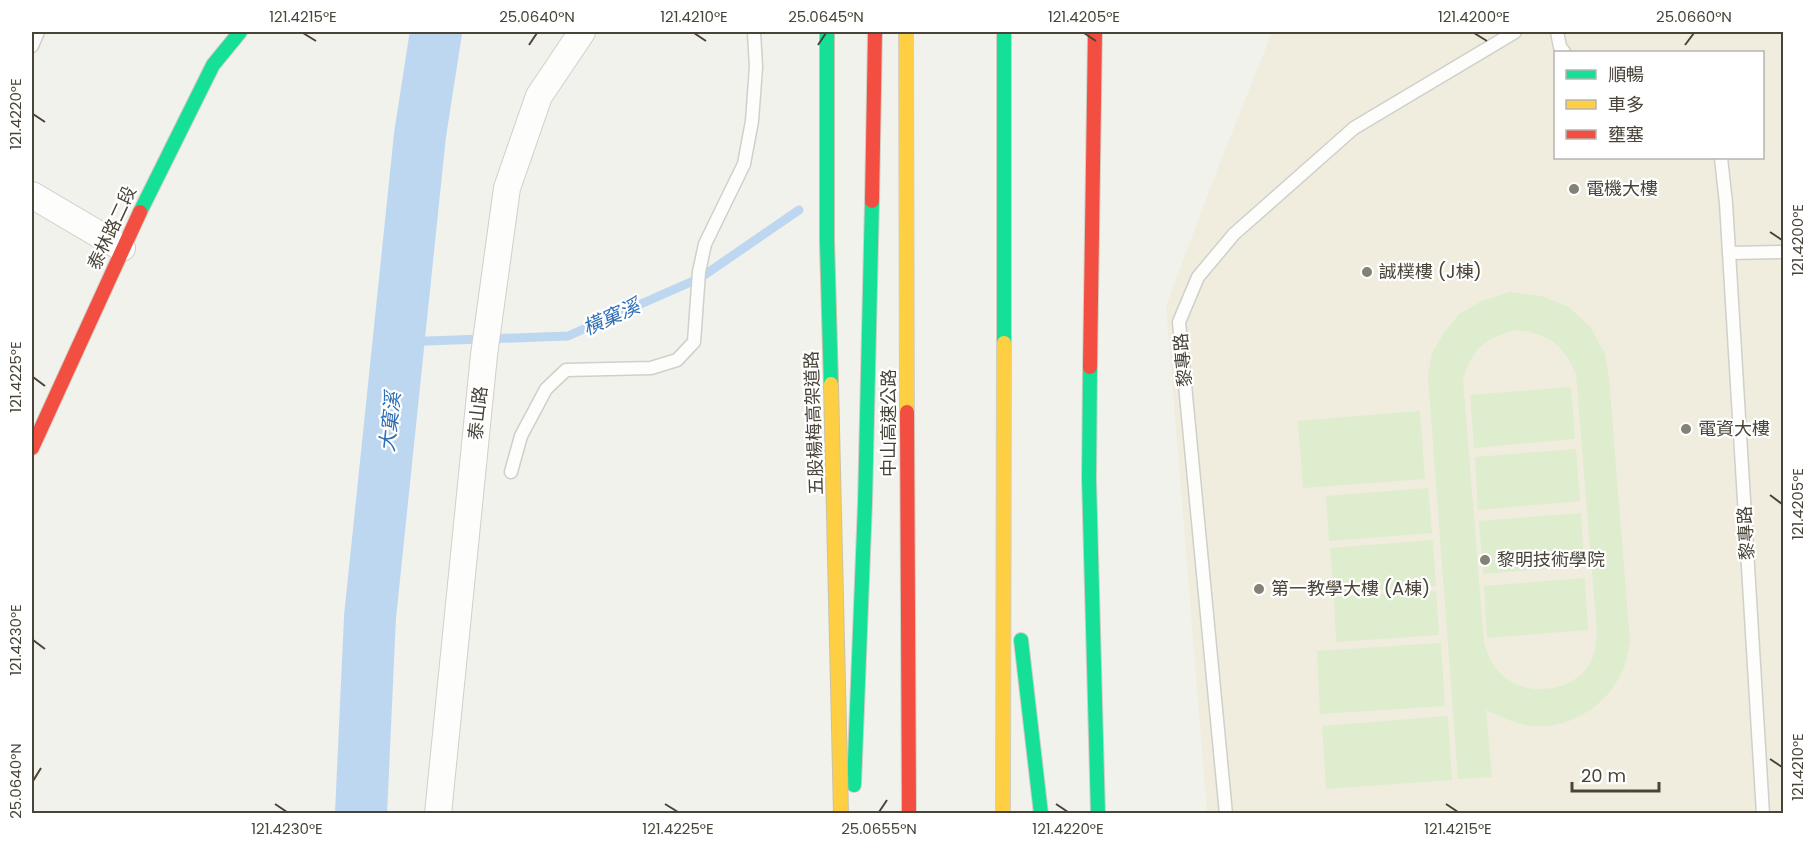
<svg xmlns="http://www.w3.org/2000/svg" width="1815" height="845" font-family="Poppins,'Noto Sans TC',sans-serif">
<rect width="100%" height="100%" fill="#f2f2ed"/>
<path fill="#f0eddf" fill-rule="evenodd" d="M1272 32H1783V813H1207L1166 306 1219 165ZM1556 52H1762V158H1556Z"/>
<g fill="#ddedcd" fill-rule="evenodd">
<path d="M1510 292 1541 296 1569 307 1591 328 1605 354 1609 378 1630 642C1628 649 1627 658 1625 665 1610 705 1568 733 1525 725 1511 722 1499 716 1486 710L1492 777 1458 779 1428 377 1432 353 1444 333 1459 314 1482 301ZM1518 330C1550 335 1563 344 1576 374L1597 634C1596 641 1595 650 1593 657 1579 692 1528 699 1502 675 1492 666 1488 655 1484 643L1463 379C1473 348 1485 337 1518 330Z"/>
<path d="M1571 387 1575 439 1474 448 1470 395Z"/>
<path d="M1420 411 1425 479 1303 488 1298 421Z"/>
<path d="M1576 449 1580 501 1478 510 1475 457Z"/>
<path d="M1428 488 1432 533 1329 541 1326 496Z"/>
<path d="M1581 513 1584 566 1483 574 1479 521Z"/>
<path d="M1433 540 1436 586 1334 593 1330 548Z"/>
<path d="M1585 578 1588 630 1487 638 1484 586Z"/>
<path d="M1436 591 1439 635 1336 642 1334 597Z"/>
<path d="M1441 643 1445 706 1320 714 1317 651Z"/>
<path d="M1448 716 1452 780 1326 789 1322 726Z"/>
</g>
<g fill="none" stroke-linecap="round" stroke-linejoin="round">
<path stroke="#bed7f0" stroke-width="9" d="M399 342 568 336 700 278 799 210"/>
<path stroke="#bed7f0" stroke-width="52" d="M361 814 370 617 420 135 436 32"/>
<g stroke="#d0cfca" stroke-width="15">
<g id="lane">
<path d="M1557 32 1560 47 1564 52"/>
<path d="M32 46 38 32"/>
<path d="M1721 158 1726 203 1763 814"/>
<path d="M1729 253 1784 252"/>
<path d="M511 472 521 436 546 389 566 370 651 368 677 360 694 342 699 272 705 244 744 164 752 121 756 67 754 32"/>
<path d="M1226 814 1179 322 1198 277 1234 234 1354 128 1515 32"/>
</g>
</g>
<g stroke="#d0cfca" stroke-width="28">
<g id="street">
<path d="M32 195 122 248"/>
<path d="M438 814 484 355 507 188 539 96 582 32"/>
</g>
</g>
<g stroke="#d2cfc4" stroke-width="16">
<g id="fast">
<path d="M140 212 213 65 240 32"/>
<path d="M1004 343V32"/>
<path d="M1090 367 1089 479 1098 814"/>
<path d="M1021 640 1041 814"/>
<path d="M854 785 865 503 872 201"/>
</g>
</g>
<g stroke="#d2cfc4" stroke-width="16">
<g id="slow">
<path d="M906 32 907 412"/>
<path d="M1003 814 1004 343"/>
</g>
</g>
<g stroke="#d2cfc4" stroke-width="16">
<g id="jam">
<path d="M872 201 875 32"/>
<path d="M1090 367 1095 32"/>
<path d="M907 412 909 814"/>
<path d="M32 448 140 212"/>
</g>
</g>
<use href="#lane" stroke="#fdfdfc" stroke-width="12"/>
<use href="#street" stroke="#fdfdfc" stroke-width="26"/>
<use href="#fast" stroke="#16e098" stroke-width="14"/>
<use href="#slow" stroke="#ffcf43" stroke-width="14"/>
<use href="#jam" stroke="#f24e42" stroke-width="14"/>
<g stroke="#cac2a8" stroke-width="16" stroke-linecap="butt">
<path id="fast-bridge" d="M827 32V241L831 384"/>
</g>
<g stroke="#cac2a8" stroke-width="16" stroke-linecap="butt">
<path id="slow-bridge" d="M831 384 841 814"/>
</g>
<use href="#fast-bridge" stroke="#16e098" stroke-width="14"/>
<use href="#slow-bridge" stroke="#ffcf43" stroke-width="14"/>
</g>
<path fill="none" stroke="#494438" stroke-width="2" d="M303 33 316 41M694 33 706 41M1084 33 1096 41M1474 33 1487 41M529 45 537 33M818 45 826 33M1685 45 1694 33M33 114 45 122M1770 232 1782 240M33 377 45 386M1770 495 1782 504M33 640 45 649M1770 759 1782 767M33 781 41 768M275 804 287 812M665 804 678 812M1056 804 1068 812M1446 804 1458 812M879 812 887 800"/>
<g fill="#848177" stroke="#fff" stroke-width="2">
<circle cx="1574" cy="189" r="6"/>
<circle cx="1367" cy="272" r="6"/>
<circle cx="1686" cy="429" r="6"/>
<circle cx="1485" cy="560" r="6"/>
<circle cx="1259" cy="589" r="6"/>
</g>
<g text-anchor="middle" stroke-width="4.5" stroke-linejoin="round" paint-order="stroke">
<g font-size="18" fill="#494438" stroke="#fff" text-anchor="start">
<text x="1586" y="195">電機大樓</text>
<text x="1379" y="278">誠樸樓 (J棟)</text>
<text x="1698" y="435">電資大樓</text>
<text x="1497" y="566">黎明技術學院</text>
<text x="1271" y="595">第一教學大樓 (A棟)</text>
</g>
<g font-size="18" fill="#494438" stroke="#fff">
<text transform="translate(112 228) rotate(-65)" y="6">泰林路二段</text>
<text transform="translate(1183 360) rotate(-95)" y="6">黎專路</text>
<text transform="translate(478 413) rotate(-84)" y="6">泰山路</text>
<text transform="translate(814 423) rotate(-92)" y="6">五股楊梅高架道路</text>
<text transform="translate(889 423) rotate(-90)" y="6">中山高速公路</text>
<text transform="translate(1746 533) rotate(-93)" y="6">黎專路</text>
</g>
<g font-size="20" font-style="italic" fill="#2f6fb6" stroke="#fff">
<text transform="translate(611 317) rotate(-24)" y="7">橫窠溪</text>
<text transform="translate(390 422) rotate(-84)" y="7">大窠溪</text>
</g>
</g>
<rect width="1815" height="845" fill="none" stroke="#ffffff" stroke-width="66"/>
<rect x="1554" y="51" width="210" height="108" fill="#ffffff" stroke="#b6b4af" stroke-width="1.5"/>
<rect x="1566" y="70" width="30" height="9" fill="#16e098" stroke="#b6b4af" stroke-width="1.5"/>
<text x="1608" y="81" font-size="18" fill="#494438">順暢</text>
<rect x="1566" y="100" width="30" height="9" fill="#ffcf43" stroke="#b6b4af" stroke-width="1.5"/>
<text x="1608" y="111" font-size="18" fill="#494438">車多</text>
<rect x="1566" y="130" width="30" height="9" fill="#f24e42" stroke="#b6b4af" stroke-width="1.5"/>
<text x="1608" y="141" font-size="18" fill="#494438">壅塞</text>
<path d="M1572 782v9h87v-9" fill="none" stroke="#494438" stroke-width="3"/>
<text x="1581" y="782" font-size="18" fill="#494438" stroke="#ffffff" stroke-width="4.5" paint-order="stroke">20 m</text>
<rect x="33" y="33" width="1749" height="779" fill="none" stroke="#494438" stroke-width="2"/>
<g font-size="15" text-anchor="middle" fill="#494438">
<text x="303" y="22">121.4215°E</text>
<text x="537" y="22">25.0640°N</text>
<text x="694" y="22">121.4210°E</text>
<text x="826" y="22">25.0645°N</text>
<text x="1084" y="22">121.4205°E</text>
<text x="1474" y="22">121.4200°E</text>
<text x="1694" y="22">25.0660°N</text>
<text transform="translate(16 114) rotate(-90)" y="5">121.4220°E</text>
<text transform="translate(1798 240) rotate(-90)" y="5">121.4200°E</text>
<text transform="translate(16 377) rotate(-90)" y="5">121.4225°E</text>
<text transform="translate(1798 504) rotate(-90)" y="5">121.4205°E</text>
<text transform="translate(16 640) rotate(-90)" y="5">121.4230°E</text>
<text transform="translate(1798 767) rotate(-90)" y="5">121.4210°E</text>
<text transform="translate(16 781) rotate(-90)" y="5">25.0640°N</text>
<text x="287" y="834">121.4230°E</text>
<text x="678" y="834">121.4225°E</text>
<text x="879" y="834">25.0655°N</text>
<text x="1068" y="834">121.4220°E</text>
<text x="1458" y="834">121.4215°E</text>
</g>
</svg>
